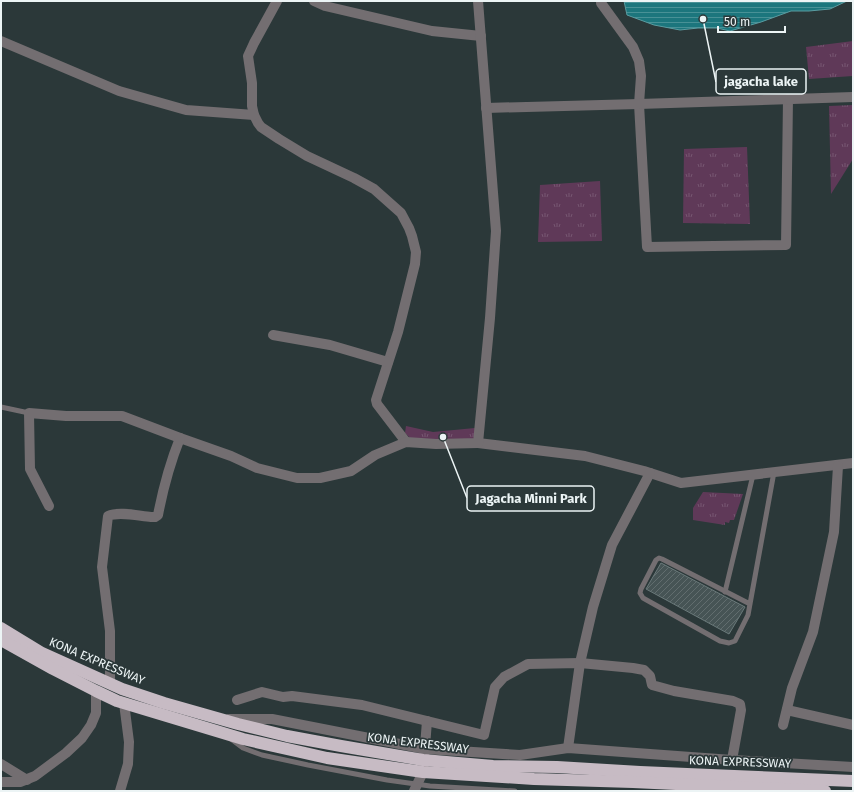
<svg xmlns="http://www.w3.org/2000/svg" width="854" height="792" font-family="'Fira Sans',sans-serif">
<defs>
<pattern id="park-tufts" width="24" height="20" patternUnits="userSpaceOnUse"><rect width="24" height="20" fill="#5f3958"/><path d="M3 7l-1-3M5 7V3M7 7l1-3M15 17l-1-3M17 17v-4M19 17l1-3" fill="none" stroke="#765671"/></pattern>
<pattern id="water-rules" width="6" height="5" patternUnits="userSpaceOnUse"><rect width="6" height="5" fill="#1c767d"/><path d="M0 2.5h6" fill="none" stroke="#489196"/></pattern>
<pattern id="building-hatch" width="6" height="6" patternUnits="userSpaceOnUse"><rect width="6" height="6" fill="#465455"/><path d="M-1 1l2-2M0 6l6-6M5 7l2-2" fill="none" stroke="#616d6e"/></pattern>
</defs>
<rect width="100%" height="100%" fill="#2b3839"/>
<g fill="url(#park-tufts)">
<path d="M853 41V76L809 79 806 47Z"/>
<path d="M853 105V159L831 194 829 106Z"/>
<path d="M747 147 750 224 683 223 684 149Z"/>
<path d="M600 181 602 241 538 242 540 185Z"/>
<path d="M406 426 433 432 475 428 477 443 413 441 405 433Z"/>
<path d="M703 492 743 494 734 520H730L729 523 725 522V525L693 520V508Z"/>
</g>
<path fill="url(#water-rules)" stroke="#5a9ca1" d="M624 1H847L830 9 809 11H791L761 22 730 31 717 28H698L680 30 654 25 627 15Z"/>
<path fill="url(#building-hatch)" stroke="#6a797a" d="M661 563 745 607 729 634 646 589Z"/>
<g fill="none" stroke-linecap="round" stroke-linejoin="round">
<g stroke="#736e71" stroke-width="5">
<path d="M1 407 29 413"/>
<path d="M725 592 753 475"/>
<path d="M750 604 662 559 659 558 656 560 641 589 640 593 643 598 720 641 729 643 735 641 748 615 774 472"/>
<path d="M231 739 243 748 262 755 308 765 387 780 430 786 515 791"/>
</g>
<g stroke="#736e71" stroke-width="10">
<path d="M277 1 254 43 248 56 252 83V106L254 115 258 123 261 127 279 139 307 156 354 178 374 189 401 213 409 228 412 236 416 252 415 264 398 332 376 400 377 404 406 442"/>
<path d="M314 1 325 6 432 31 481 36"/>
<path d="M601 1V3L633 47 639 61 641 76 639 104 647 247 786 245 788 99"/>
<path d="M1 41 119 91 186 110 254 115"/>
<path d="M486 108 639 104 853 97"/>
<path d="M273 335 330 345 388 362"/>
<path d="M478 443 585 456 644 471 681 483 853 463"/>
<path d="M49 506 30 469 29 413 66 416H122L180 438 231 456 257 468 297 478H320L351 471 375 455 406 442 436 444 478 443 490 318 496 231 478 1"/>
<path d="M110 683V631L102 567 108 516C119 511 139 516 151 517H155L158 515C163 489 170 463 180 438"/>
<path d="M237 700 262 692 283 697 292 696 362 705 484 735 495 687 504 677 528 664 580 663 633 668 644 670 650 676 652 685 674 691 733 701 740 704 741 710 732 760"/>
<path d="M787 710 853 725"/>
<path d="M229 719H272L425 749 520 755 568 748 732 760 853 767"/>
<path d="M783 725 792 688 813 632 834 532 838 466"/>
<path d="M568 748 580 663 593 607 612 545 650 473"/>
<path d="M1 764 27 780"/>
<path d="M1 782H20L35 776 66 753 82 738 91 725 96 713V691"/>
<path d="M120 791 128 764 129 742 124 703"/>
<path d="M414 791 423 772 427 721"/>
</g>
<g stroke="#c7bbc4" stroke-width="12">
<path d="M1 628 42 653 122 689 164 703 238 724 287 736 341 746 423 760 493 766 557 767 640 772 853 781"/>
<path d="M1 640 53 669 96 691 117 701 243 739 327 758 423 772 534 779 633 782 825 791"/>
</g>
</g>
<g text-anchor="middle" stroke-width="3.5" stroke-linejoin="round" paint-order="stroke">
<g font-size="12" fill="#ecf4f5" stroke="#2b3839">
<text transform="translate(97 661) rotate(23)" y="4">KONA EXPRESSWAY</text>
<text transform="translate(418 743) rotate(7)" y="4">KONA EXPRESSWAY</text>
<text transform="translate(740 762) rotate(2)" y="4">KONA EXPRESSWAY</text>
</g>
</g>
<path fill="none" stroke="#ecf4f5" stroke-width="1.5" d="M703 19L716 82M443 437L467 498"/>
<g fill="#ecf4f5" stroke="#2b3839" stroke-width="1.5">
<circle cx="703" cy="19" r="4"/>
<circle cx="443" cy="437" r="4"/>
</g>
<g fill="#2b3839" stroke="#ecf4f5" stroke-width="1.5">
<rect x="716" y="69" width="90" height="25" rx="4"/>
<rect x="467" y="486" width="127" height="25" rx="4"/>
</g>
<g font-size="13" text-anchor="middle" font-weight="bold" fill="#ecf4f5">
<text x="761" y="86">jagacha lake</text>
<text x="531" y="503">Jagacha Minni Park</text>
</g>
<rect width="854" height="792" fill="none" stroke="#ecf4f5" stroke-width="4"/>
<path d="M718 26v6h67v-6" fill="none" stroke="#ecf4f5" stroke-width="2"/>
<text x="724" y="26" font-size="12" fill="#ecf4f5" stroke="#2b3839" stroke-width="3" paint-order="stroke">50 m</text>
</svg>
